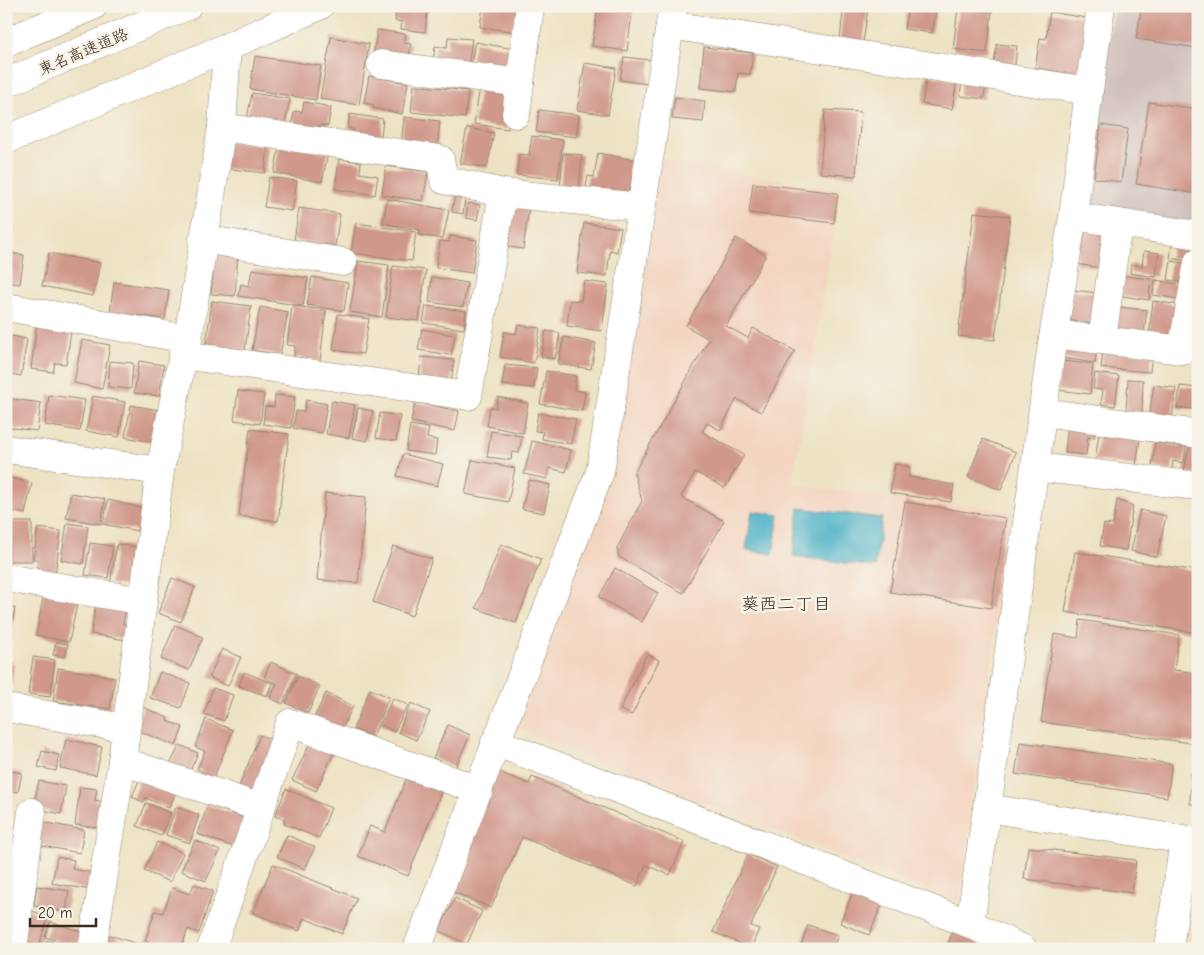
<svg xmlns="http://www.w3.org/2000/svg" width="1204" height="955" font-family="'Comic Neue','Klee One',sans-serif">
<rect width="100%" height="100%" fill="#f7f3e8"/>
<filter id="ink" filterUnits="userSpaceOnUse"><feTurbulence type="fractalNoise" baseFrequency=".02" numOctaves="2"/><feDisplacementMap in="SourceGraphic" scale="10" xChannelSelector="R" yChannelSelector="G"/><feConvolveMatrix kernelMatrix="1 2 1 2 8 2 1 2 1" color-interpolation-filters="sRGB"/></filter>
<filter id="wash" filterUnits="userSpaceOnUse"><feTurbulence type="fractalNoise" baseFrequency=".0096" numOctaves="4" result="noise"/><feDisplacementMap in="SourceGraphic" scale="20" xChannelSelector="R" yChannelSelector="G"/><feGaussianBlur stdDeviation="1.12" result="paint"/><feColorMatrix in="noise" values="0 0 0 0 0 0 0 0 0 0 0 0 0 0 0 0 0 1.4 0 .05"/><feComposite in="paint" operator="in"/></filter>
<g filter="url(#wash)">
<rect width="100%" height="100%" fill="#ede2c3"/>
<path fill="#f3d4bf" d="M661 160 840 190 792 485 1011 511 960 903 501 722 613 452Z"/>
<path fill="#cfc0bb" d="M1114 6H1198V226L1093 210 1084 198Z"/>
<g fill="#49b1c8" stroke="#426e73">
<path d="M799 508 882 518 875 567 793 556Z"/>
<path d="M752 511 779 515 773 554 746 550Z"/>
</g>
<g id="blocks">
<g fill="#d0988b">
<path d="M396 6H428L425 32 401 29 402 22 395 21Z"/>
<path d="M483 6 521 8 518 32 480 27Z"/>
<path d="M598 6H633L627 51 592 46Z"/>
<path d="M848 6 868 8 863 43 840 40 843 11 847 12Z"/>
<path d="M908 6H937L932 33 904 29Z"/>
<path d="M1142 6H1198V48L1136 39Z"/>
<path d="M958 8 992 12 987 53 953 49Z"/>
<path d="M1050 12 1092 19 1083 76 1035 68 1040 38 1046 39Z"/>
<path d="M377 30 406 34 404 43 411 44 408 62 373 58Z"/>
<path d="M331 37 369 44 359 105 320 99Z"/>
<path d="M448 37 472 39 468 67 433 64 435 46 447 48Z"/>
<path d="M475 42 514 49 509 75 470 69Z"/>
<path d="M997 44 1017 46 1015 65 994 63Z"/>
<path d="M704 47 753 53 750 74 738 73 736 92 700 88Z"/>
<path d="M255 56 321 66 316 100 250 89Z"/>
<path d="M624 57 651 60 648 84 620 80Z"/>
<path d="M585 63 616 68 608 115 577 110Z"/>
<path d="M927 75 957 81 952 109 922 104Z"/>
<path d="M369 76 408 83 402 114 373 108 374 105 364 103Z"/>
<path d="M962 80 986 83 984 99 960 96Z"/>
<path d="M414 85 468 91 465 118 411 112Z"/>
<path d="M480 87 513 92 508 129 474 124Z"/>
<path d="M252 93 290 99 284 130 246 124Z"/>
<path d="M675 97 705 101 703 122 672 119Z"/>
<path d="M304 102 331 107 328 126 320 125 318 134 291 129 294 111 302 112Z"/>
<path d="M1149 102 1198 109V194L1136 184Z"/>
<path d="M539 110 579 115 576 137 536 132Z"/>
<path d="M825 110 861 112 856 176 820 173Z"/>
<path d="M350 114 383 119 380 145 352 141 354 130 348 128Z"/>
<path d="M404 117 440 121 437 150 401 146Z"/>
<path d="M1101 125 1128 129 1121 182 1094 178Z"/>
<path d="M467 128 494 133 487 168 460 163Z"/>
<path d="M532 136 563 140 558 179 517 175 519 154 529 155Z"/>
<path d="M227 141 268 146 265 173 223 168Z"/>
<path d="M280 144 328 153 322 182 274 173Z"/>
<path d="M563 153 582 155 579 190 560 189Z"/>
<path d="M598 153 635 160 628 199 585 192 588 176 594 177Z"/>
<path d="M339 159 361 162 360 173 378 176 375 195 335 189Z"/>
<path d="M386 166 428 172 423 201 382 195Z"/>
<path d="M269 177 297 181 292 211 264 207Z"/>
<path d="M753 183 838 193 834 223 749 213Z"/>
<path d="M456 188 466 190 463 214 452 212Z"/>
<path d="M387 199 449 210 443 239 419 235 420 230 383 223Z"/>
<path d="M468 203 480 205 477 220 466 218Z"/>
<path d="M508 206 529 208 523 249 503 246Z"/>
<path d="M299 208 340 214 335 246 294 240Z"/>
<path d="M974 212 1010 216 995 340 958 336Z"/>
<path d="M356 223 416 232 412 261 351 253Z"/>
<path d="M584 223 621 228 617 252 610 250 607 276 577 273Z"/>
<path d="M1081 230 1106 234 1101 268 1076 264Z"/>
<path d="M450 236 477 240 472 273 436 268 440 241 449 242Z"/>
<path d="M736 238 766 255 726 326 748 338 753 328 795 351 761 412 737 399 720 430 707 423 702 432 744 455 725 488 695 472 681 497 724 521 683 593 619 557 617 548 642 501 634 473 709 339 686 326Z"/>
<path d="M1173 239 1195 243 1192 262 1170 258Z"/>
<path d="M215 251 238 252 235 296 211 294Z"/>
<path d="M1144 251 1159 253 1156 277 1130 273 1131 264 1142 266Z"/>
<path d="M6 253 24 255 20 284 6 282Z"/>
<path d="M49 253 100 263 93 296 42 286Z"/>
<path d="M358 261 389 265 382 317 350 312Z"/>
<path d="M1171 261 1192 264 1189 283 1168 280Z"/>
<path d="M393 266 426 270 419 321 386 317Z"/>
<path d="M252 269 308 278 303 306 238 296 241 284 249 286Z"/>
<path d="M1124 276 1151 279 1149 300 1122 296Z"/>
<path d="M312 277 348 283 344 311 307 305Z"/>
<path d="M432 277 467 283 463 307 429 302Z"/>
<path d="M1155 280 1180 284 1178 299 1153 295Z"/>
<path d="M584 281 608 284 602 331 567 326 570 300 581 301Z"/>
<path d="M114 282 169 290 165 319 110 312Z"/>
<path d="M1071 290 1099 293 1095 324 1066 320Z"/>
<path d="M212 301 251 306 245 350 206 344Z"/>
<path d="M1153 301 1180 305 1176 337 1149 334Z"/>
<path d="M292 306 326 310 320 361 294 357 295 346 287 345Z"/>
<path d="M426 306 466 311 464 329 423 323Z"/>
<path d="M260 307 288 312 280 355 252 350Z"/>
<path d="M1119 307 1147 310 1144 334 1116 331Z"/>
<path d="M338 314 369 319 363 354 333 350Z"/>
<path d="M37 321 72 325 66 364 55 363 53 372 31 369Z"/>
<path d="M518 325 540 328 534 363 500 357 504 332 516 334Z"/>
<path d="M422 329 455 335 451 355 418 350Z"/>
<path d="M546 331 560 333 555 359 541 357Z"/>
<path d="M7 335 27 339 21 376 6 373Z"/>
<path d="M564 337 596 343 591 369 558 364Z"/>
<path d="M82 340 110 345 102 389 74 383Z"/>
<path d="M1065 340 1097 345 1095 363 1062 358Z"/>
<path d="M1103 350 1152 354 1150 372 1101 368Z"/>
<path d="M421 357 454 360 451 383 419 380Z"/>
<path d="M110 361 133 363 131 389 108 387Z"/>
<path d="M139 361 164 365 159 396 134 393Z"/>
<path d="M1061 361 1093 364 1090 394 1058 390Z"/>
<path d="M505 365 537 368 534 388 502 385Z"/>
<path d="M546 371 576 376 574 390 585 392 582 411 540 404Z"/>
<path d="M1095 373 1119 376 1115 406 1101 404 1103 390 1093 389Z"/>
<path d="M1128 379 1143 380 1142 413 1126 412Z"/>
<path d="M1154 385 1176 388 1172 419 1149 416Z"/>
<path d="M1180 386 1198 388V421L1195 420 1196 409 1177 408Z"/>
<path d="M238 391 264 394 260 424 234 420Z"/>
<path d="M49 395 85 400 80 431 45 425Z"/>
<path d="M275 395 295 397 291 428 263 424 265 406 274 407Z"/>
<path d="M93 396 125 402 119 437 86 431Z"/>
<path d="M498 397 528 403 523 433 487 426 490 407 496 408Z"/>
<path d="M6 398 41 403 37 431 6 427Z"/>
<path d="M306 400 327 404 322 433 293 428 296 411 304 412Z"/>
<path d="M332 401 355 405 349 438 326 434Z"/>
<path d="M415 402 459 411 455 431 411 422Z"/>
<path d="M131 405 159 410 153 442 125 437Z"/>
<path d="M358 408 373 411 367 441 352 438Z"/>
<path d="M380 413 400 416 396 441 376 438Z"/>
<path d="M538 413 576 419 571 444 542 439 543 432 535 431Z"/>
<path d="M1068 422 1095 424 1094 438 1088 437 1086 455 1065 453Z"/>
<path d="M410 425 429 428 427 438 437 440 435 455 406 451Z"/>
<path d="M250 429 289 434 278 521 239 516Z"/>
<path d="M491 431 522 436 519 453 512 452 511 460 487 457Z"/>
<path d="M1099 434 1140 439 1136 466 1095 460Z"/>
<path d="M983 439 1016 452 1001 490 968 477Z"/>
<path d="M532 441 571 450 566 472 549 468 547 479 524 474Z"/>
<path d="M1155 443 1186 447 1184 463 1173 461 1172 470 1152 467Z"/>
<path d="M1189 446 1198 447V474L1184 472Z"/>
<path d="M403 454 443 464 437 486 397 476Z"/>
<path d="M472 460 515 468 508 502 465 494Z"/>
<path d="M895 464 910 467 909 477 954 485 951 502 890 493Z"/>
<path d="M6 477 32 483 25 514 6 510Z"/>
<path d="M529 480 550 485 544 513 522 509Z"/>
<path d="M71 493 105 499 101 524 66 518Z"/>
<path d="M325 493 366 497 358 583 317 580Z"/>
<path d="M108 500 142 508 137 531 103 524Z"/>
<path d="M1117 500 1133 506 1126 550 1100 546 1104 524 1113 525Z"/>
<path d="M905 502 1006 518 991 608 890 592Z"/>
<path d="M1140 510 1166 516 1157 557 1131 551Z"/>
<rect x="9" y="522" width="23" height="39"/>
<path d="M67 523 88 526 83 564 61 560Z"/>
<path d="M38 528 61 531 55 575 37 572 38 559H33Z"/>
<path d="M90 543 113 546 108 578 85 575Z"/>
<path d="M117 544 143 548 137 588 110 584Z"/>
<path d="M501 544 541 559 516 623 476 608Z"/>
<path d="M393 546 432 559 412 616 373 602Z"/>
<path d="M1075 552 1198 571V633L1065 612Z"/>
<path d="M615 568 658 593 642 622 599 597Z"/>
<path d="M172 578 195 587 181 622 158 613Z"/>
<path d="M44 593 78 600 69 642 36 635Z"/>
<path d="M96 602 126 607 123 624 129 625 126 640 91 634Z"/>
<path d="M6 607 15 608 8 652H6Z"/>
<path d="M1080 620 1179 635 1174 670 1198 673V744L1041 722 1054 634 1078 638Z"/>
<path d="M175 625 203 637 189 670 161 659Z"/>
<path d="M56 642 68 644 65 657 53 655Z"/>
<path d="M222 649 241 657 228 686 209 677Z"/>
<path d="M647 654 659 660 632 715 620 710Z"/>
<path d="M33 657 55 660 50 697 28 694Z"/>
<path d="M271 662 297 674 283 704 270 698 277 684 264 677Z"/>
<path d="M6 663 14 664 11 684H6Z"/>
<path d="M58 668 115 677 110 709 53 701Z"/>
<path d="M160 672 190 683 181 708 150 698Z"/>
<path d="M244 672 272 683 267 696 239 686Z"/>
<path d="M298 676 320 686 308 713 286 703Z"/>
<path d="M213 688 233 695 224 721 204 714Z"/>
<path d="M370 689 389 697 373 737 353 729Z"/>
<path d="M326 693 353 706 341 731 314 718Z"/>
<path d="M393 698 408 705 394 732 380 724Z"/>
<path d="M411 703 430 712 416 740 398 732Z"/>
<path d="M143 707 168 718 167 721 183 727 176 746 134 729Z"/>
<path d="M206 719 233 730 212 782 200 778 202 771 197 769 205 751 195 747Z"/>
<path d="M448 725 470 735 455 768 433 758Z"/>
<path d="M260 735 278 742 257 793 239 786Z"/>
<path d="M313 737 336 748 316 791 292 780Z"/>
<path d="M66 739 102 747 96 775 60 768Z"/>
<path d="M1020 742 1172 764 1167 797 1015 774Z"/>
<path d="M180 745 198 753 189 773 170 764Z"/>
<path d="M42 751 59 755 56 771 38 767Z"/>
<path d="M6 770 22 773 18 792 11 791 9 802 6 801Z"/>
<path d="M497 771 529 784 532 777 684 842 670 875 646 865 637 886 522 837 491 908 446 889Z"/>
<path d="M1191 773H1198V805L1190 804Z"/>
<path d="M140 778 176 792 169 808 146 798 143 802 132 797Z"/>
<path d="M406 779 441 792 408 876 358 856 370 826 385 832Z"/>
<path d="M39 781 66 786 61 814 33 808Z"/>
<path d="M80 787 97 789 95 800 103 802 99 828 75 825Z"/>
<path d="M286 789 331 808 319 838 284 824 285 820 275 816Z"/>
<path d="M146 803 171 813 161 836 137 826Z"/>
<path d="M208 805 245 818 234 847 197 834Z"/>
<path d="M176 807 199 815 190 843 166 835Z"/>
<path d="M42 822 84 830 80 853 37 845Z"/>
<path d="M287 835 315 847 305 869 277 857Z"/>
<path d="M195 840 220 851 206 881 181 871Z"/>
<path d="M157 842 183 853 170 882 144 871Z"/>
<path d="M1028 847 1136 860 1132 893 1024 879Z"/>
<path d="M748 854 777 867 751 926 759 929 751 948 713 932Z"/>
<path d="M57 857 74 860 72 869 94 873 91 890 52 883Z"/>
<path d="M273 864 357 898 342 934 304 918 299 931 253 913Z"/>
<path d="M194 884 213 891 199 933 188 929 181 949H167L145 941 155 911 163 913 172 888 190 894Z"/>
<path d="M37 886 69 891 66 912 34 906Z"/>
<path d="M854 890 883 902 869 935 840 923Z"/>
<path d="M455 898 482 911 467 944 439 931Z"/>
<path d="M28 910 48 916 39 946 19 940Z"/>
<path d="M50 922 83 932 78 947 45 937Z"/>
<path d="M808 925 838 935 833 949H800Z"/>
<path d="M954 930 986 946 985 949H945Z"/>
<path d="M103 933 151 948V949H103Z"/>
<path d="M47 940 70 949H44Z"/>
</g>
</g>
</g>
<g filter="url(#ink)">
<use href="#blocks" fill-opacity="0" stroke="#948670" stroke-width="1"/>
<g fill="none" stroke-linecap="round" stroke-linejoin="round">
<g stroke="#948670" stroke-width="29">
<g id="minor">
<path d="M670 25 1089 91"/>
<path d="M381 64 520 83"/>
<path d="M516 114 530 6"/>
<path d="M222 127 440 159 444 180 503 193 641 207"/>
<path d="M6 140 227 47 319 6"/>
<path d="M1073 216 1198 235"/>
<path d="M203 239 343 262"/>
<path d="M6 307 188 339"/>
<path d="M1054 334 1182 350 1198 262"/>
<path d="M1102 340 1118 223"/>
<path d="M183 355 468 396 503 193"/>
<path d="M1043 412 1198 434"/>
<path d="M6 449 160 471"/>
<path d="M1035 467 1198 486"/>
<path d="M6 578 143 601"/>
<path d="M6 708 125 728"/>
<path d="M495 742 970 924 1023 949"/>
<path d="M122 761 261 808 290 723 479 790"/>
<path d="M987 808 1198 842"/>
<path d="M970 924 987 808 1052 344 1073 216 1089 91 1101 6"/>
<path d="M13 949 32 812"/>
<path d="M92 949 122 761 160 471 183 355 188 339 222 127 227 47"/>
<path d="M211 949 261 808"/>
<path d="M417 949 600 472 673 6"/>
<path d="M1169 949 1184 839"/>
</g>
</g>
<g stroke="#948670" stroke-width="29">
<g id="highway">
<path d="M6 42 93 6"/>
<path d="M6 83 187 6"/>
</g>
</g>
<use href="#minor" stroke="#fff" stroke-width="28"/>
<use href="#highway" stroke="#fff" stroke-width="28"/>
</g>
</g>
<g text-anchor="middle" stroke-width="5" stroke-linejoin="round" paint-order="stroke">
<g font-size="16" fill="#3b2a1e" stroke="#f7f3e8">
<text transform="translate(83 51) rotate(-23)" y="6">東名高速道路</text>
</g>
<g font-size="18" fill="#3b2a1e" stroke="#f7f3e8">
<text x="786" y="610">葵西二丁目</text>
</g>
</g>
<rect width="1204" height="955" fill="none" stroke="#f7f3e8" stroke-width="25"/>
<path d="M30 918v8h66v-8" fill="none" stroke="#3b2a1e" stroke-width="2.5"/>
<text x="38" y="918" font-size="15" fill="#3b2a1e" stroke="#f7f3e8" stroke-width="4" paint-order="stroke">20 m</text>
</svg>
